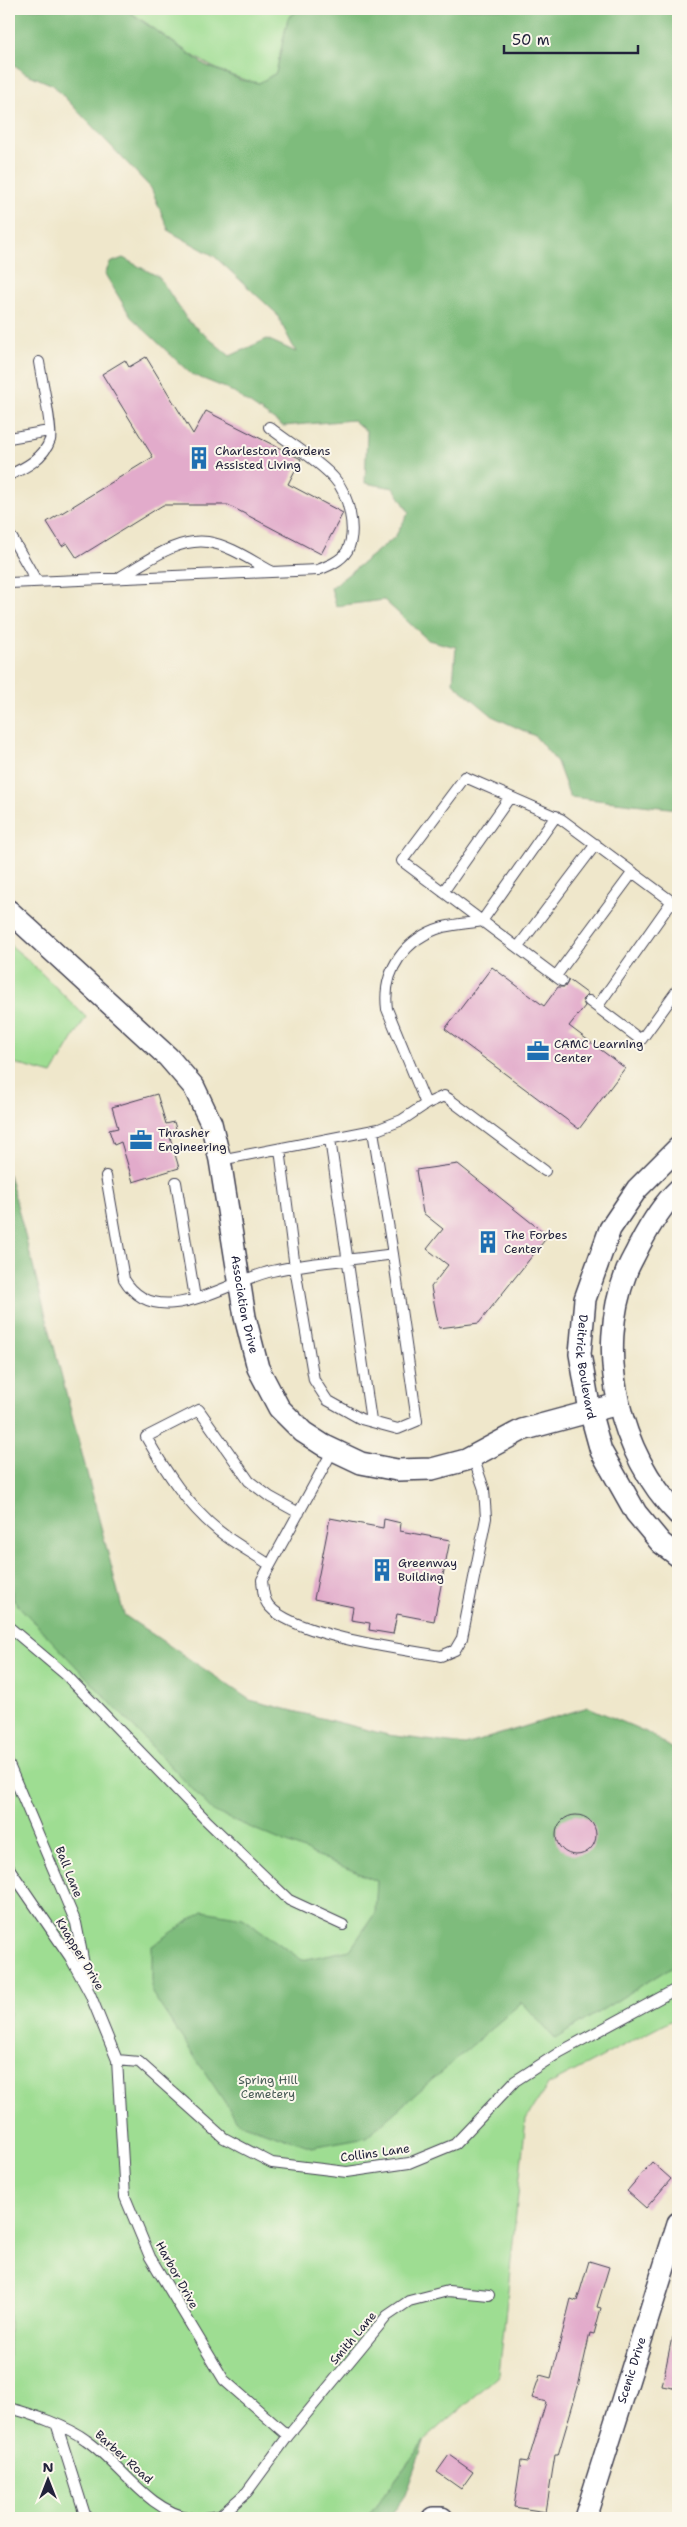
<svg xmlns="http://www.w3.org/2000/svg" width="687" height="2527" viewBox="0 0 687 2527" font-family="'Shantell Sans',sans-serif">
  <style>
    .green { fill: #9edd92; stroke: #608066 }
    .forest { fill: #7ebc7c; stroke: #506f5c }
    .building { fill: #e2abcb }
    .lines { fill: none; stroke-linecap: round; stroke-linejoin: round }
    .lane-casing { stroke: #414051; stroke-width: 12 }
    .street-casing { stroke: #414051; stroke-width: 24 }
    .lane { stroke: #fff; stroke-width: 10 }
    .street { stroke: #fff; stroke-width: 21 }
    .labels { text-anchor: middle; stroke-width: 4; stroke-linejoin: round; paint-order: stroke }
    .poi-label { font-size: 12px; fill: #22223b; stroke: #fbf7ec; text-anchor: start }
    .street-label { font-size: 12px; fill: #22223b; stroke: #fbf7ec }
    .park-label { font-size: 12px; fill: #475a55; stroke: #fbf7ec }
  </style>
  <rect width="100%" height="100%" fill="#fbf7ec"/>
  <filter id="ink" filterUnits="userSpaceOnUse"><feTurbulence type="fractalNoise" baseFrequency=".02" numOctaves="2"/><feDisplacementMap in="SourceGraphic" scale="10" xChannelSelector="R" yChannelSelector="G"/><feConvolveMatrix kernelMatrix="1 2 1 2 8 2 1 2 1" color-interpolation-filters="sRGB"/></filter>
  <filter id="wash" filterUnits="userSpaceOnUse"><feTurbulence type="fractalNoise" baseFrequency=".0096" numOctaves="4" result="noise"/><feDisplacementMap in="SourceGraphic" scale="20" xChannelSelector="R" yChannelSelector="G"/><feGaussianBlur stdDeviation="1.12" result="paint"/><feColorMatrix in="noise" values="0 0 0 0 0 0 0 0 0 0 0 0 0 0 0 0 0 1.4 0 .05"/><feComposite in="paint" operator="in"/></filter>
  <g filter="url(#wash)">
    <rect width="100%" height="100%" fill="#efe7cb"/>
    <path class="green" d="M125,9H300L288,18L276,73L259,83C206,74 169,36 125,9Z
      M9,944L28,960L86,1017L52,1074L9,1062Z
      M9,1580L14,1601L678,1939V2017L548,2085L526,2119L499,2375L425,2440L367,2518H9Z"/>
    <path class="forest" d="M9,9H125L205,65L241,80L259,83L276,73L288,18L300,9H678V809L570,797L557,762L535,736L494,717L453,683L456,647L428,640L384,600L336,606L331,588L395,537L409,512L394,488L365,483L367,432L353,420L283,426L228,389L191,374L131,317L105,274L110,263L123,258L159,277L188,321L230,356L267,339L296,352L276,313L214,256L169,231L151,188L53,85L25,73L9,61Z
      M9,1174L124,1615L250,1700L388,1735L465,1745L588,1707L646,1732L678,1752V1963L555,2039L522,2002L366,2137L312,2147L238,2122L152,1993V1946L203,1911L243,1918L302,1960L350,1950L375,1913L377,1881L214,1812L14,1601L9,1580Z
      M425,2440L405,2495L389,2518H367Z"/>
    <g id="blocks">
      <path class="building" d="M146,357L193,434L206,411L301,459L288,484L343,513L321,554L228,505H163L77,558L67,543L62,546L47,522L153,457L102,374L125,360L129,367Z
        M492,967L544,1006L558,987H565L569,980L588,994L582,1000L585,1006L569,1026L625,1068L579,1129L445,1029Z
        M157,1094L166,1124L174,1122L178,1135L170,1137L179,1168L133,1182L121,1142L114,1145L109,1130L118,1128L112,1107Z
        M458,1164L548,1236L479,1323L439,1328L431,1287L448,1265L427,1249L443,1229L423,1213L416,1170Z
        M330,1518L383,1528L384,1519L401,1523L400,1531L450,1540L434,1621L397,1614L393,1634L369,1630L370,1623L351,1620L353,1607L314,1599Z
        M556 1835a20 20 0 1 1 40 0a20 20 0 1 1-40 0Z
        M652,2162L671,2179L646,2208L627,2191Z
        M589,2261L609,2267L597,2307L601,2308L594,2334L590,2333L578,2387L558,2455H555L546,2512L514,2507L521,2461L528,2462L546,2402L532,2398L540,2375L551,2378L571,2299L577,2301Z
        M672,2337L678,2338V2389L662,2386Z
        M449,2455L473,2472L461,2489L437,2472Z"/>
    </g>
  </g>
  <g filter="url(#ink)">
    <use href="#blocks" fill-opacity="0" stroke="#414051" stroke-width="1"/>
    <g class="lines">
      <defs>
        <path id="lane" d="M9,438L49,431
          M9,475C25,468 44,458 50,440C53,430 41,376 39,362
          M12,538L37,582
          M120,577C147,562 175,538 208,542C229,545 252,561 271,571
          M9,583L318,570C328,566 341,561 347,551C358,531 348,493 334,478C317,459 289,443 269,427
          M443,892L510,797
          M518,947L596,844
          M556,976L633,872
          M562,981L402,861L465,777L561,819L678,906
          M589,1001L641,1040L678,989
          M597,1007L672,901
          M373,1131L393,1254
          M330,1139L371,1421
          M220,1160L379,1129L402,1120L426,1104
          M545,1171L449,1099L444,1096L426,1104L387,1009C382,970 406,938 443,927C456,924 470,923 482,921L556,816
          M106,1176L124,1279C157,1334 227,1281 272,1271C311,1262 353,1260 393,1254L417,1421L398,1429L361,1419L327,1400L314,1380L295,1268L280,1149
          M176,1182L195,1298
          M333,1450L262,1580C263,1589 263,1599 269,1606C295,1636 401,1649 441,1656L455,1650L462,1638L486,1518L484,1489L473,1457
          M270,1565C254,1554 235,1544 219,1531C188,1506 166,1472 146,1437L199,1410L249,1481L270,1497L299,1513
          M9,1627L66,1675L206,1820L289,1900L343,1925
          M9,1765L76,1923L88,1985
          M9,1868L70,1957L90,1994L117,2060L125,2197L150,2257L224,2380L288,2436
          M117,2060L139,2062L224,2138L272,2163L347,2172L409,2163L455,2144L515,2081L560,2052L678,1988
          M9,2408C30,2413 69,2427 86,2440C121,2464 148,2512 192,2518
          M57,2426L86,2518
          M205,2518L220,2516L247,2492L288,2436L387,2316L409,2301L448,2291L489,2295"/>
        <g id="street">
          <path id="s1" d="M9,911L168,1057L194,1087L211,1123L220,1160L245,1317L258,1368L279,1408L303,1432L323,1445L361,1463L397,1470L432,1469L466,1460L522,1430L618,1404"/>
          <path id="s2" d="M678,1148L637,1189L610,1229L585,1299L580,1354L590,1411L601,1451L636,1513L661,1543L678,1556"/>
          <path d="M678,1190C662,1205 650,1225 639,1246C635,1255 629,1264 626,1273C595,1353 619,1454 678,1514"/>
          <path d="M433,2518H442"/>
          <path id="s3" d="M585,2518L678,2223"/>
        </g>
      </defs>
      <use href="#lane" class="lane-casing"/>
      <use href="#street" class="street-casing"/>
      <use href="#lane" class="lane"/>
      <use href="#street" class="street"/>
    </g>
  </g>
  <defs>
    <symbol id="building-bare" viewBox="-9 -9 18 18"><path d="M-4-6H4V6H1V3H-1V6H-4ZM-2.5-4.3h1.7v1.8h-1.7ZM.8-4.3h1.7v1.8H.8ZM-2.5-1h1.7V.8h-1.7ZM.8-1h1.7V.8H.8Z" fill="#1f6fb2" stroke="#fbf7ec" stroke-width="2.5" paint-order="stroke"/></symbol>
    <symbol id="office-bare" viewBox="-9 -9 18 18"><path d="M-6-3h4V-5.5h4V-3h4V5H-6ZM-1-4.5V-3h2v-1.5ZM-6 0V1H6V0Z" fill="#1f6fb2" stroke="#fbf7ec" stroke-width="2.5" paint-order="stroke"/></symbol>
  </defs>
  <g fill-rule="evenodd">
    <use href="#building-bare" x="183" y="442" width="32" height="32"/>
    <use href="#office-bare" x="522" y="1035" width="32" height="32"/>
    <use href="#office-bare" x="125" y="1124" width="32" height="32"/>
    <use href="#building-bare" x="472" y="1226" width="32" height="32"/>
    <use href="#building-bare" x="366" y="1554" width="32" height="32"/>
  </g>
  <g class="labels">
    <g class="poi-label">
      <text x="215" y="455">Charleston Gardens<tspan x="215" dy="14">Assisted Living</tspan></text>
      <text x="554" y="1048">CAMC Learning<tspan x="554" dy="14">Center</tspan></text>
      <text x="158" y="1137">Thrasher<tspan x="158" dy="14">Engineering</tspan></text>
      <text x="504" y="1239">The Forbes<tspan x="504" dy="14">Center</tspan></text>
      <text x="398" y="1567">Greenway<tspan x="398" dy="14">Building</tspan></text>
    </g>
    <g class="street-label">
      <text dy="4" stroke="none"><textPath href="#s1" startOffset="480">Association Drive</textPath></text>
      <text dy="4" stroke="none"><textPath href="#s2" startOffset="249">Deitrick Boulevard</textPath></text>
      <text transform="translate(69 1872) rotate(68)" y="4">Ball Lane</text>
      <text transform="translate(80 1954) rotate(59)" y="4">Knapper Drive</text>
      <text transform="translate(375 2153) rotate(-8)" y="4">Collins Lane</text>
      <text transform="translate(177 2275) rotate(61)" y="4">Harbor Drive</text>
      <text transform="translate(353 2338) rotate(-50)" y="4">Smith Lane</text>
      <text dy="4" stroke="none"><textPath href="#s3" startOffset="155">Scenic Drive</textPath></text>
      <text transform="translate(124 2457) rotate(42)" y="4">Barber Road</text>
    </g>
    <g class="park-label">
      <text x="268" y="2084">Spring Hill<tspan x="268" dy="14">Cemetery</tspan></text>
    </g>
  </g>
  <rect width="687" height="2527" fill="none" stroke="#fbf7ec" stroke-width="30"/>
  <g transform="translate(48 2480)" stroke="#fbf7ec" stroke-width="4" paint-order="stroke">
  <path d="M0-4L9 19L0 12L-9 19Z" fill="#22223b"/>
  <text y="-8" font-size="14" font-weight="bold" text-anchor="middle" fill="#22223b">N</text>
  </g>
  <path d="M504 45v8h134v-8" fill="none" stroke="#22223b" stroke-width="2.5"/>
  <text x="512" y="45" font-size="15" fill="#22223b" stroke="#fbf7ec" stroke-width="4" paint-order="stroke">50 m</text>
</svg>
